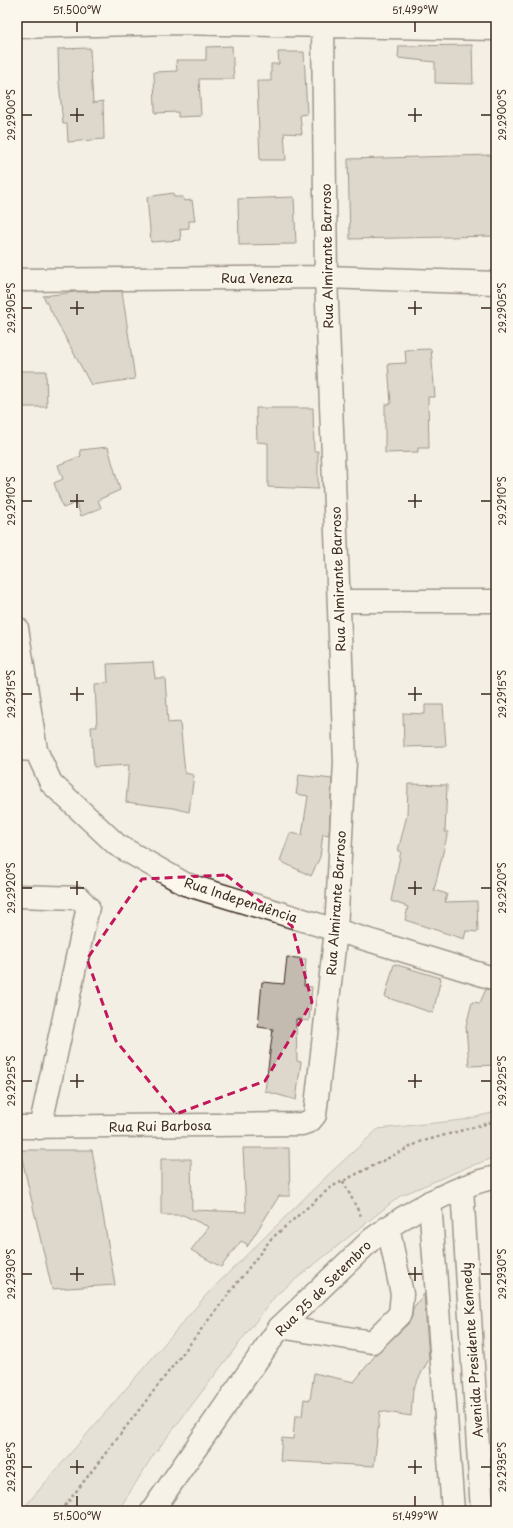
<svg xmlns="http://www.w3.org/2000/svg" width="513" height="1528" viewBox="0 0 513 1528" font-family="'Playpen Sans',sans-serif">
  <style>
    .green { fill: #d8d1c6; stroke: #8a7e72 }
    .building { fill: #c3bbb0; stroke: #3b2a1e }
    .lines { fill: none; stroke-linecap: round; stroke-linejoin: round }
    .minor-casing { stroke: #3b2a1e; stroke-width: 25 }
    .major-casing { stroke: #3b2a1e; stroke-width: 25 }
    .path { stroke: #3b2a1e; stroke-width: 2.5; stroke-dasharray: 3 3; stroke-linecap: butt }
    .minor { stroke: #fbf7ec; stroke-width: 22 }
    .major { stroke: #fbf7ec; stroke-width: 22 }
    .marked { fill: none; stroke: #c2185b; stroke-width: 3; stroke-dasharray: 8 5; stroke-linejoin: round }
    .ticks { fill: none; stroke: #3b2a1e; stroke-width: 1.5 }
    .labels { text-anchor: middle; stroke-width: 4; stroke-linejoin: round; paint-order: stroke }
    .street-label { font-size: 13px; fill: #3b2a1e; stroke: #fbf7ec }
    .neatline { fill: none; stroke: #3b2a1e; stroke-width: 1.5 }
    .ticks-label { font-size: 10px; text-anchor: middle; fill: #3b2a1e }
  </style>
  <rect width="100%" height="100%" fill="#f3efe4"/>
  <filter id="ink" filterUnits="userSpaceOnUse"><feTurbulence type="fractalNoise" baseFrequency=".025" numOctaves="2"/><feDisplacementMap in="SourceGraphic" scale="8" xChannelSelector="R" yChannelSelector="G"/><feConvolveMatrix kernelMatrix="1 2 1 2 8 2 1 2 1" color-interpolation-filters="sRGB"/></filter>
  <g filter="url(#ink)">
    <path class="green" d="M496,1112V1157L468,1167L400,1196L276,1295L152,1457L118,1511H21L209,1292L327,1176L378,1129L463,1120Z"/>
    <path class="building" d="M472,45L473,84L435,83V62L398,58L399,46Z
      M232,46L234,79H199L201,116L178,117V112L155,113L154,72L177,71L176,60H206V47Z
      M90,48L93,103L103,101L104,139L68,142L67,124H63L59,82L58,49Z
      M278,52H304L307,114L300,115L302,134L284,133L286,160H260L257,81H271V64H279Z
      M491,155L495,236L350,239L348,159Z
      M173,193L174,197H183L184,201L192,200L195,221H189V228L180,229L181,240L151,242L147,197Z
      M294,197L296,244L239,245L238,199Z
      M122,291L135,379L91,385L43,296L75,292Z
      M431,349L435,397H428L429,448H418V452L385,453V404H391L388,364L406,363L405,350Z
      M17,371H46L47,407H17Z
      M256,408H313L314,451H318V489L268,487V443L257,442Z
      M108,447L120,490L98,500L101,508L81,516L76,503L63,508L54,483L63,479L58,465L81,456L80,450Z
      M153,662L155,678H165L168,723L180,722L185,773L194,775L189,812L173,808L126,802L129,765L94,767L91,727H97L95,684L108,683L107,664Z
      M425,705H443L446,746L404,747L403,713L425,714Z
      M299,775L332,779L329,835L323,834L320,857L311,876L280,861L290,833L302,835L308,796L296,794Z
      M408,784L447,785L445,832H448L434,890L447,894L445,902L477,901L478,932L466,931L464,939L405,920L408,907L391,901L401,851H398L407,815Z
      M287,957L306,959L304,986L312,987L309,1021L296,1019L297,1061L301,1062L296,1100L265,1091L273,1029L258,1027L262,982L284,984Z
      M394,964L441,978L433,1013L385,997Z
      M486,989L496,991V1065L469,1066L466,1026L472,1002L480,1003Z
      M243,1148H289L290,1196H279L247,1247V1244L241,1241L221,1267L191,1250L209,1227L183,1215H161V1159H191L192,1210L246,1212Z
      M20,1150H92L115,1285L52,1289Z
      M424,1294L429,1359L413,1389L411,1416L380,1411L374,1466L280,1461L282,1438L293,1439L295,1416H302L304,1399L310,1400L314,1373L354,1382L377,1353L409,1323L412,1316L413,1308Z"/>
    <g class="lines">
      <defs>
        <path id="minor" d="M17,27L173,23L496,29
          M17,280L326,277L496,283
          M339,601H496
          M17,628L36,750L51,783L117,845L185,884L496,979
          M17,749L36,750
          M17,896L79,898L88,907L40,1128
          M17,1127L302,1124L310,1121L315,1115L336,930L345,762L326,277L323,26
          M462,1188L482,1511
          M430,1202L453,1511
          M280,1327L372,1342L400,1314L402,1294L388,1227"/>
        <path id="major" d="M152,1511L280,1327L372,1239C407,1213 454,1186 496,1177"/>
      </defs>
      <use href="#minor" class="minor-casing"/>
      <use href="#major" class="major-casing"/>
      <path class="path" d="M343,1181L362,1218
        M61,1511L271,1239L331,1187L420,1142L496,1121"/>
      <use href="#minor" class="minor"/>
      <use href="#major" class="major"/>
    </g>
  </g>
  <path d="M0 0H513V1528H0ZM226,875L292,926L312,1002L265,1081L176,1114L116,1041L87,959L142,879Z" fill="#f3efe4" fill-opacity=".55" fill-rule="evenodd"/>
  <path class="marked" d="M226,875L292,926L312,1002L265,1081L176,1114L116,1041L87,959L142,879Z"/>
  <path class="ticks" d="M77,22V32M415,22V32M77,108V122M415,108V122M22,115H32M70,115H84M408,115H422M481,115H491M77,301V315M415,301V315M22,308H32M70,308H84M408,308H422M481,308H491M77,494V508M415,494V508M22,501H32M70,501H84M408,501H422M481,501H491M77,687V701M415,687V701M22,694H32M70,694H84M408,694H422M481,694H491M77,881V895M415,881V895M22,888H32M70,888H84M408,888H422M481,888H491M77,1074V1088M415,1074V1088M22,1081H32M70,1081H84M408,1081H422M481,1081H491M77,1267V1281M415,1267V1281M22,1274H32M70,1274H84M408,1274H422M481,1274H491M77,1460V1474M415,1460V1474M22,1467H32M70,1467H84M408,1467H422M481,1467H491M77,1496V1506M415,1496V1506"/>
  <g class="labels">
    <g class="street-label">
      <text transform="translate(327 256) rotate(-91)" y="5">Rua Almirante Barroso</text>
      <text x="257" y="283">Rua Veneza</text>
      <text transform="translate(338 579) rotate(-92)" y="5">Rua Almirante Barroso</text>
      <text transform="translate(241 900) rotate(18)" y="5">Rua Independência</text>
      <text transform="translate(336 903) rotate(-86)" y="5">Rua Almirante Barroso</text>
      <text transform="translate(160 1126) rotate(-1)" y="5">Rua Rui Barbosa</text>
      <text transform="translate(323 1288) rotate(-45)" y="5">Rua 25 de Setembro</text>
      <text transform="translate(472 1350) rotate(-94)" y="5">Avenida Presidente Kennedy</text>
    </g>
  </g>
  <rect width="513" height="1528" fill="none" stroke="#fbf7ec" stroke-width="44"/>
  <rect x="22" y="22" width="469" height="1484" class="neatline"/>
  <g class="ticks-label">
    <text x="77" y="14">51.500°W</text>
    <text x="415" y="14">51.499°W</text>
    <text transform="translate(11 115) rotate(-90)" y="4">29.2900°S</text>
    <text transform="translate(502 115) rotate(-90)" y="4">29.2900°S</text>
    <text transform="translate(11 308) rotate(-90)" y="4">29.2905°S</text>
    <text transform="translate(502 308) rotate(-90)" y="4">29.2905°S</text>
    <text transform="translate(11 501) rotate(-90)" y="4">29.2910°S</text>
    <text transform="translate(502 501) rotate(-90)" y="4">29.2910°S</text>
    <text transform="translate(11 694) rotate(-90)" y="4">29.2915°S</text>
    <text transform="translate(502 694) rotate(-90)" y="4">29.2915°S</text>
    <text transform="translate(11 888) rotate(-90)" y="4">29.2920°S</text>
    <text transform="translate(502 888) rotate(-90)" y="4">29.2920°S</text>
    <text transform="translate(11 1081) rotate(-90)" y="4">29.2925°S</text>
    <text transform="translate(502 1081) rotate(-90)" y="4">29.2925°S</text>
    <text transform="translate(11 1274) rotate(-90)" y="4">29.2930°S</text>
    <text transform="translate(502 1274) rotate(-90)" y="4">29.2930°S</text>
    <text transform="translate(11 1467) rotate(-90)" y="4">29.2935°S</text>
    <text transform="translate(502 1467) rotate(-90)" y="4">29.2935°S</text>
    <text x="77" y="1520">51.500°W</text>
    <text x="415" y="1520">51.499°W</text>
  </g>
</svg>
